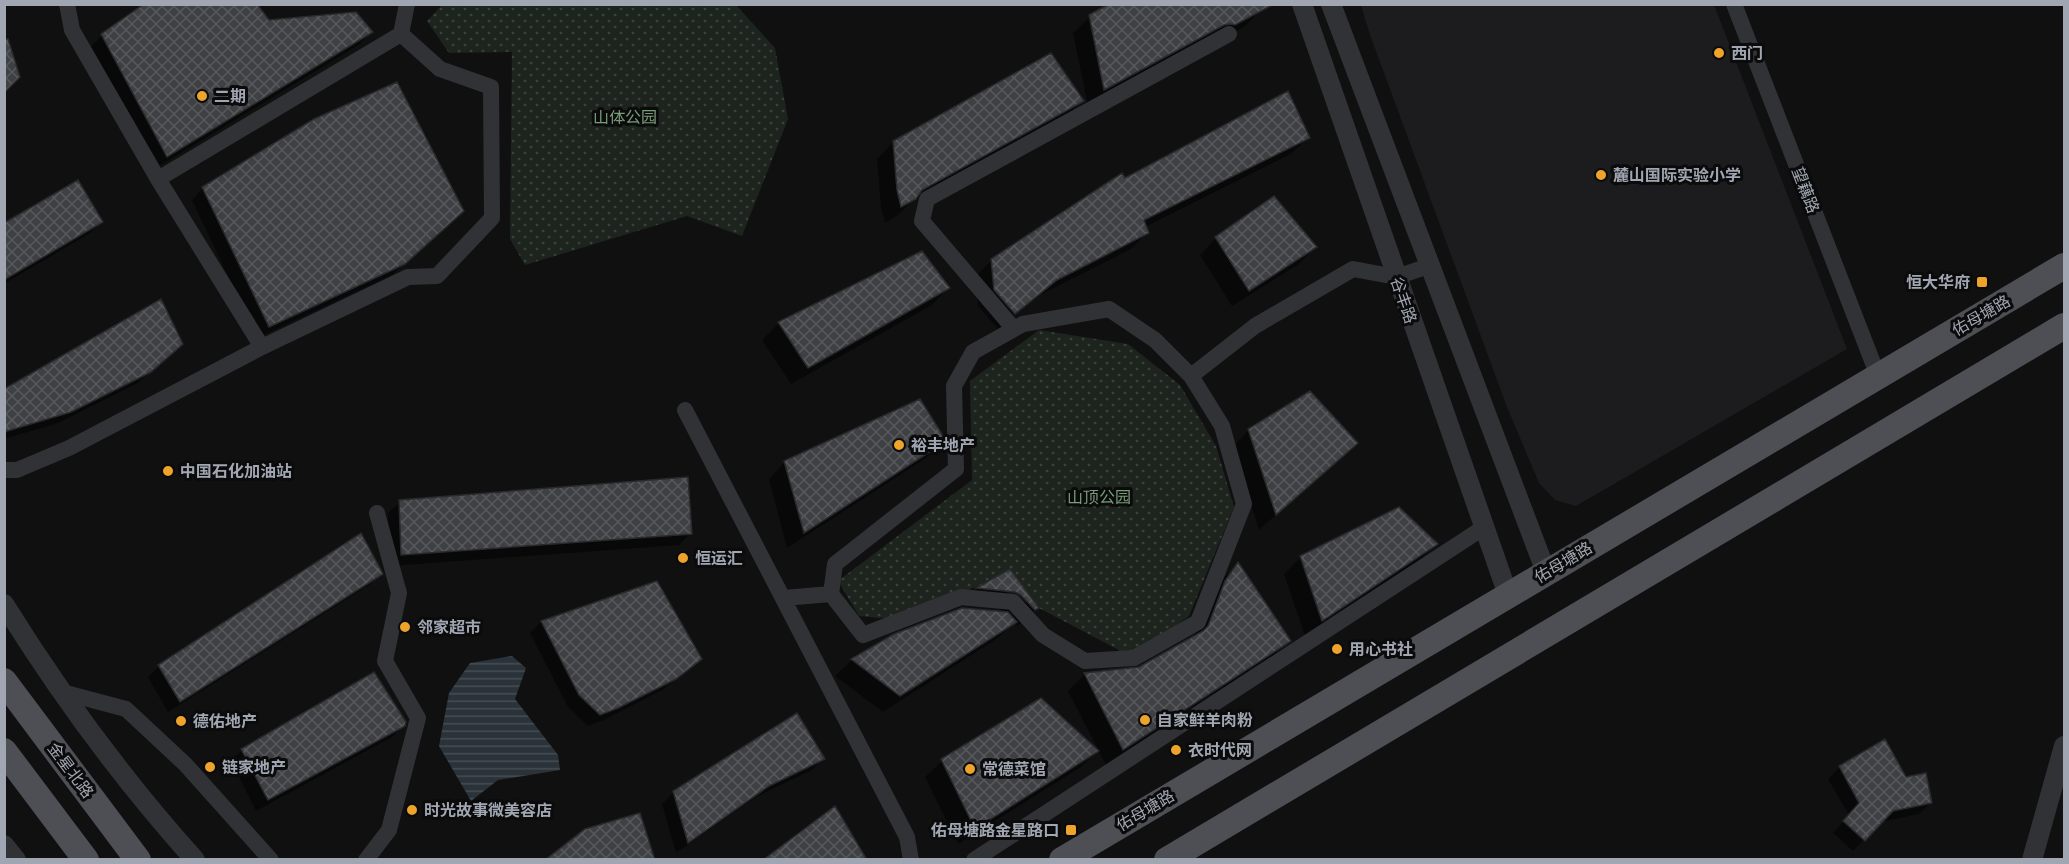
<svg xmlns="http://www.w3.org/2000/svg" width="2069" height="864" viewBox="0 0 2069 864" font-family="Lato,'Noto Sans SC',sans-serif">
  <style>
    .built { fill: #1c1c1e }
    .park { fill: url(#park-dots) }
    .water { fill: url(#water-rules) }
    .shadow { fill: #0007 }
    .building { fill: url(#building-cross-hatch); stroke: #2a2a2d; stroke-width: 1.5 }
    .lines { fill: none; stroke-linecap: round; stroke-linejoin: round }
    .minor { stroke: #313236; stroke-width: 16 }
    .tertiary { stroke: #313236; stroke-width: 20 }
    .primary { stroke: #4d4f55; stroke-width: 26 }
    .poi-dot { fill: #eea42b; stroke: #0b0b0c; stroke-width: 2 }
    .labels { text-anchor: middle; stroke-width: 6; stroke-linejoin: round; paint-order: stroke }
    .poi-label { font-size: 16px; font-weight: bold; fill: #a1a7b2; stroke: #0b0b0c; text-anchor: start }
    .park-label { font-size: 16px; fill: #789d79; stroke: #0b0b0c }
    .street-label { font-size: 16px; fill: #a1a7b2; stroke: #0b0b0c }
  </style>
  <defs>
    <pattern id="park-dots" width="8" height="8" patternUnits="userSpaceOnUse" patternTransform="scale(1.5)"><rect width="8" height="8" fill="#1c241d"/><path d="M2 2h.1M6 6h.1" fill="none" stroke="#3a413b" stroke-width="1.8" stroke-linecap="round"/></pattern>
    <pattern id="water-rules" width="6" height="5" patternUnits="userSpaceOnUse" patternTransform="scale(1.5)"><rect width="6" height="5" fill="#2a3339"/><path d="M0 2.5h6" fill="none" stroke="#464e53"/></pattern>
    <pattern id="building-cross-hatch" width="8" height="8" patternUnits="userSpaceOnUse" patternTransform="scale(1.5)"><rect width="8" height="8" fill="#3f4044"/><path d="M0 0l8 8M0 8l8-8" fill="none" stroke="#58595d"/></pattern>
  </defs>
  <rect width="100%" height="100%" fill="#101011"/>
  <path class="built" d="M1361,5H1714L1847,349L1576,506L1555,500L1539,483L1507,407L1369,32Z"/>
  <path class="park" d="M443,4L736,5L775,48L788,119L742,236L687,216L525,265L510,239L512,52L449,53L427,21Z
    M1039,330L1128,344L1180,385L1216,446L1234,507L1189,616L1134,658L1039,608L986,583L892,619L859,616L838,581L972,480L970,381Z"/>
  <path class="water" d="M512,656L526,668L515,699L558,755L560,770L498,780L471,801L439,746L449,693L470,663Z"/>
  <path class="shadow" d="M1260,11L1244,27L1088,106L1073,33L1090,17Z
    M268,22L371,32L360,44L156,168L91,46L102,35Z
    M1082,101L1066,117L911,202L898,215L885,223L881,207L877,159L893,142Z
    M1308,138L1291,154L1145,227L1147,233L1131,249L1038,296L998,329L978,306L975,277L992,260Z
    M203,188L451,222L392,275L257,338L192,200Z
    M101,222L90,233L4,284V225Z
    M1216,238L1315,247L1299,264L1232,306L1200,255Z
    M922,253L948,288L932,305L791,384L762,340L779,323Z
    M170,355L138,383L58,423L4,439V391Z
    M1249,430L1356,443L1259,530L1233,447Z
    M943,441L926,458L787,548L769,479L785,462Z
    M400,502L691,533L679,545L390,566L388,513Z
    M1436,544L1420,560L1305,636L1284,574L1301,557Z
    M1237,565L1289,641L1272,657L1106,765L1068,691L1085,674L1139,669L1194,638L1209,599L1221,581Z
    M1010,571L1037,608L1020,624L1017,626L1014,622L998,638L883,712L835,676L852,660L895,635L1008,614L998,608L962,604L977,589Z
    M381,573L369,585L168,712L148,677L159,666Z
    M656,582L700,659L688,670L662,690L606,719L588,726L568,707L530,633L541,622Z
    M1041,700L1097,751L1081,767L958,844L925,777L942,761Z
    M404,725L392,737L256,811L231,761L242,750Z
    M1884,741L1906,778L1931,803L1919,814L1881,822L1853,851L1833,833L1849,815L1828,779L1840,767Z
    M823,759L812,770L756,797L676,853L662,804L674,792Z"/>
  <path class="building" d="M144,4H257L269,20L356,12L373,32L167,157L101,34Z
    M1109,4H1274L1235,25L1230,24L1224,25L1104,90L1089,15Z
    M4,39H8L20,77L4,93Z
    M1051,53L1084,101L922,190L916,199L901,207L897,190L893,141Z
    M397,82L464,211L405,264L269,327L202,187L314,119Z
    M1288,91L1310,138L1144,220L1149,233L1057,280L1015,314L994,290L991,259L1122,173L1125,178Z
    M78,180L103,222L4,280V223Z
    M1274,196L1317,247L1249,291L1215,237Z
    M922,251L950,288L808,368L778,322Z
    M161,299L183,344L151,372L71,412L4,432V389Z
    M1310,391L1358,443L1276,515L1248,429Z
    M920,399L945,439V442L804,533L784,461Z
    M688,477L692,534L401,555L399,500Z
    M1399,507L1438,544L1322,621L1300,556Z
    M361,533L383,574L180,702L158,665Z
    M1238,562L1291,641L1123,750L1084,673L1139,667L1203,631L1208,626L1225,581Z
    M1010,569L1039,608L1035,610L1021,595L1015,592L976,588Z
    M657,581L702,659L676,679L618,708L600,715L579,695L541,621Z
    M962,608L1008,612L1017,622L900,696L851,659L894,634Z
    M374,672L406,722L405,726L268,800L241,749Z
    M1041,698L1099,751L975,829L941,759Z
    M797,713L825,759L769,786L688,843L673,791Z
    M1885,739L1906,777L1926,773L1932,803L1893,811L1865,841L1843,821L1859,803L1839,766Z
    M835,806L867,860H763Z
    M640,813L655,860H545L585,829Z"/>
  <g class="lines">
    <path class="minor" d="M67,4L72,30L158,179L262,347L408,277L437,276L492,218L491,87L440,69L401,34L407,4
      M1734,4L1878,376
      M158,179L401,34
      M1014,329L922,221L927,199L1229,34
      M1191,376L1155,340L1109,309L1023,324L973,352L954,386L956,469L835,564L831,594L863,635L961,597L1013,602L1043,635L1085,661L1134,658L1198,622L1244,504L1222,426L1191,376L1255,326L1353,269L1396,277L1429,266
      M685,410L907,837L911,860
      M4,470H17L69,448L262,347
      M783,598L831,594
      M62,692L126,709L185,764L271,860
      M366,860L389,830L418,718L385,661L399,593L377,513
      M974,860L1483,528"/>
    <path class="tertiary" d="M1302,4L1508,595
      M1331,4L1546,572
      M4,604C60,694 124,781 195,860
      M4,845L16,860
      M2032,860L2064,746"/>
    <path class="primary" d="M4,681L138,860
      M4,751L86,860
      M1062,860L2064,266
      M1167,860L2064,326"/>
  </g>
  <g class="poi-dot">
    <circle cx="1719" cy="53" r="6"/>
    <circle cx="202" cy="96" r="6"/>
    <circle cx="1601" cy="175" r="6"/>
    <rect x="1976" y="276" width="12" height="12" rx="3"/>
    <circle cx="899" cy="445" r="6"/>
    <circle cx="168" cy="471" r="6"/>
    <circle cx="683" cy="558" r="6"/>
    <circle cx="405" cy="627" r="6"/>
    <circle cx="1337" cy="649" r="6"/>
    <circle cx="1145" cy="720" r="6"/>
    <circle cx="181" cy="721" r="6"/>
    <circle cx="1176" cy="750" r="6"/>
    <circle cx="210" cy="767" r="6"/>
    <circle cx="970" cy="769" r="6"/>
    <circle cx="412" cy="810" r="6"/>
    <rect x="1065" y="824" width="12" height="12" rx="3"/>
  </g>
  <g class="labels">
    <g class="poi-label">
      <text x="1731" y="59">西门</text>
      <text x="214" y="102">二期</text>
      <text x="1613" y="181">麓山国际实验小学</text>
      <text x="1970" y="288" text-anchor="end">恒大华府</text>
      <text x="911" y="451">裕丰地产</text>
      <text x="180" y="477">中国石化加油站</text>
      <text x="695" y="564">恒运汇</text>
      <text x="417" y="633">邻家超市</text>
      <text x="1349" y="655">用心书社</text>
      <text x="1157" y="726">自家鲜羊肉粉</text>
      <text x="193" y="727">德佑地产</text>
      <text x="1188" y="756">衣时代网</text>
      <text x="222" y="773">链家地产</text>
      <text x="982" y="775">常德菜馆</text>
      <text x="424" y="816">时光故事微美容店</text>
      <text x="1059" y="836" text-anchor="end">佑母塘路金星路口</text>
    </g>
    <g class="park-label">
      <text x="625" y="123">山体公园</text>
      <text x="1099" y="503">山顶公园</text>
    </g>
    <g class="street-label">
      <text transform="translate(1806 190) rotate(69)" y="6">望藕路</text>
      <text transform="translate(1404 300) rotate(71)" y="6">谷丰路</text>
      <text transform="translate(1981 315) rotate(-30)" y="6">佑母塘路</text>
      <text transform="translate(1563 562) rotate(-31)" y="6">佑母塘路</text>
      <text transform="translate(71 770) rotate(53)" y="6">金星北路</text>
      <text transform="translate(1145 810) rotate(-31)" y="6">佑母塘路</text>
    </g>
  </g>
  <rect width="2069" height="864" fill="none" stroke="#a1a7b2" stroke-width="12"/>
</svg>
